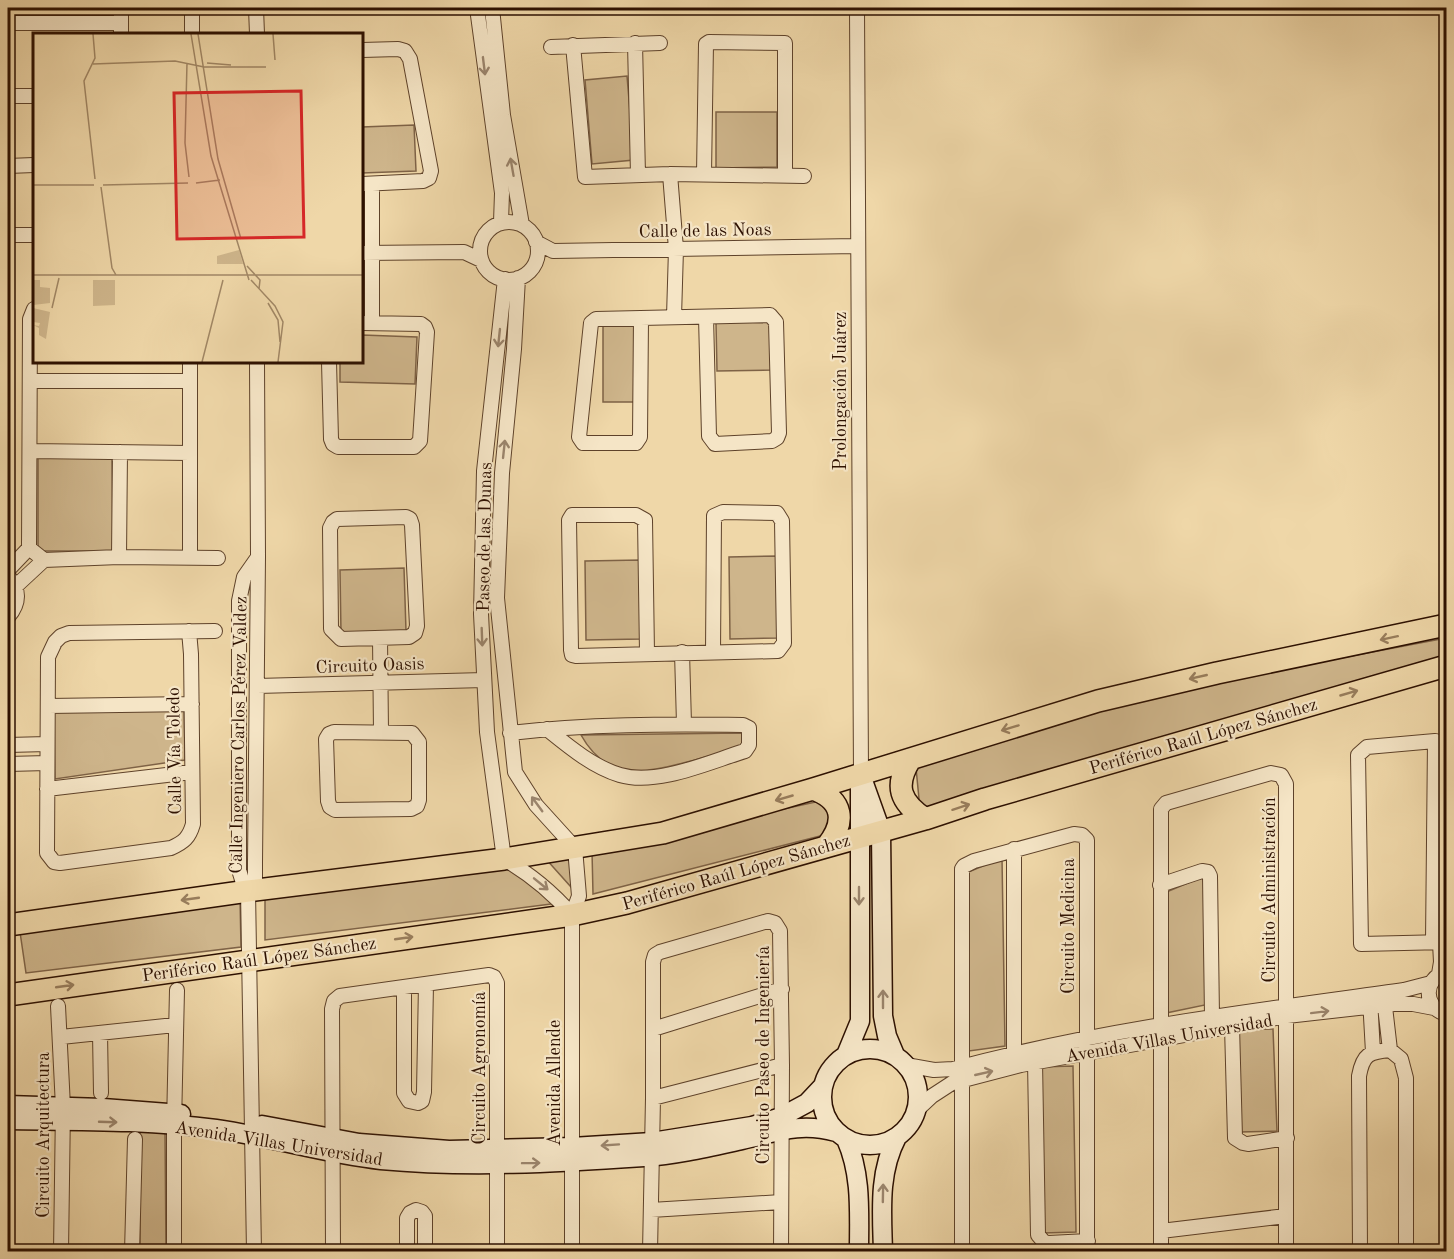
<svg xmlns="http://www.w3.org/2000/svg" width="1454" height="1259" viewBox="0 0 1454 1259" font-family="'Old Standard TT',serif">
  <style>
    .green { fill: #ceb58b; stroke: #7e6246; stroke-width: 1.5 }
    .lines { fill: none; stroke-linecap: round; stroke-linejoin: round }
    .street-casing { stroke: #5e422a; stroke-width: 16 }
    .secondary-casing { stroke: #2d1000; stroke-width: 21 }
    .primary-casing { stroke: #2d1000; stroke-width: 24 }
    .street { stroke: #f5e5c6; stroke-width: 14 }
    .secondary { stroke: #f5e5c6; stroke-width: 18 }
    .primary { stroke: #efd7a8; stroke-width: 21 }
    .oneway { stroke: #9b856d }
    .oneway2 { stroke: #987d5c }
    .labels { text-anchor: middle; stroke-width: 4.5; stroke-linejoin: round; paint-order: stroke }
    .street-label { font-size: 18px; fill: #2d1000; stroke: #f5e5c6 }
    .inset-road { fill: none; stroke: #a18765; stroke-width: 1.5 }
    .view { fill: #d62828; fill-opacity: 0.15; stroke: #d62828; stroke-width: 3 }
    .inset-edge { fill: none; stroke: #2d1000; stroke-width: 3 }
  </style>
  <rect width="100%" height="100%" fill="#efd7a8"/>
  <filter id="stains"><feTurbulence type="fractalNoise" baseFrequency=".00333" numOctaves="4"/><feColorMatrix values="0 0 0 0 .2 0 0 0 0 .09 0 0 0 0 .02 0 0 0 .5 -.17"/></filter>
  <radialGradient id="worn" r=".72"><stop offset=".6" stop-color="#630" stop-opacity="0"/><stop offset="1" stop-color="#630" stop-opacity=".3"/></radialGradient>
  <path class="green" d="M627,76L634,160L592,164L585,80Z
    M716,112H777V167L716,168Z
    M414,125L416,171L362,173V127Z
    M636,321V402H603V323Z
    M771,321L772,370L717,371L716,323Z
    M362,335L417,337L415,384L340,382V362H362Z
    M38,458H112L113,551H38Z
    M778,556L779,638L730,639L729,557Z
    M641,560V639L586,640L585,561Z
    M404,568L406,631L341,633L340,570Z
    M1446,638V657L920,809L916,768L1036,726L1193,686Z
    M184,708L185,760L55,779L54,709Z
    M742,733V747C724,752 706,757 687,762C644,773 607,782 581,735Z
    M820,801L831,807L828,834L593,894L592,851Z
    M1438,821L1446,823V938L1438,939Z
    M577,857L580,897L545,858Z
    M1002,858L1005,1046L969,1051L966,873Z
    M501,863L559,903L265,940V895Z
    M1202,877L1204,881L1205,1005L1166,1013L1164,893Z
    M240,898L241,947L26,973L20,932Z
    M1273,1029L1277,1131L1240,1132L1235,1030Z
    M1073,1066L1076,1232L1043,1233L1039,1067Z
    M140,1129H165L166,1251L140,1252Z"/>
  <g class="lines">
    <defs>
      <path id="street" d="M121,8V34
        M192,8V34
        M256,8L257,34
        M477,8L502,193L501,222
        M492,8L503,115L522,225
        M857,8L861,775
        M8,23H121
        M635,43L638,175
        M573,45L585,177L670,174L804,176
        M551,47L660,43
        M362,50L398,49L405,51L410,59L431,171L429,178L423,181L362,184
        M8,96H34
        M8,166L34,165
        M670,174L676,249L674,317
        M704,174L706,44L709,42L785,43V176
        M372,184V323
        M480 251a29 29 0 1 1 58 0a29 29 0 1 1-58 0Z
        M8,235H34
        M536,242L553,251L857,246
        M362,253L464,252L481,260
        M518,278L514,349L502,473L497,598L515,772L536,805L575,848L579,896L572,915V1252
        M505,279L484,471L481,614L487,732L504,859C530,874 552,892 572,915
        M34,309L30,319L29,548L44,560L119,557L218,558
        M641,318L640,437L636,443H583L579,437L591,323L596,319L770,315L776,322L779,433L777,438L772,441L715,444L709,436L706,317
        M329,362L331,439L333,444L338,447H414L420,441L427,332L425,327L421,324L362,323
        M30,381H190
        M30,451L190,453
        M406,517L410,519L412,525L417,626L415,633L409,637L341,639L331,629L330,528L333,522L337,519Z
        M119,557L120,452
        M190,557V362
        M8,570L29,548
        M8,576C20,589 20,603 8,617
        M16,586L44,560
        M189,631L191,654L193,824C189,838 184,842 171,848L60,863L54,862L47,853L48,657L55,642L61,636L69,633L215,631
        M380,638L381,732
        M682,652L684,724
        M647,653L645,520L636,515H572L569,520L571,650L572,655L576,656L778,651L784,643L782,521L777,513L723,512L714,516L713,652
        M257,686L484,680
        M48,706L192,704
        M334,732L412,733L419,742V800L417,806L411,809L335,810L330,807L328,801L326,739L329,734Z
        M510,733C587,724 666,724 743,725L749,728V745L745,751C709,762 657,786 620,775C593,767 568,746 547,729
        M1446,743L1435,741L1367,747L1358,755L1361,944L1446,942
        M8,745L47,744
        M8,764L47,763
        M47,789L192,772
        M1160,885L1202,871L1208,872L1210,876L1212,1016
        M248,891L243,883L239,870V601L244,577L258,557
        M1433,942L1435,741
        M1446,972C1423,978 1423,1008 1446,1014
        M1439,974L1441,962L1440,943
        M404,988V1093L409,1101L418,1103L422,1101L424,1092L426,984
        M1384,998L1390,1050
        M1370,999L1373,1052
        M58,1006L63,1107L61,1252
        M1232,1026L1235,1138L1243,1143L1248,1144L1287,1138
        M653,1029L782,989
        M100,1033L101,1093
        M61,1037L175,1025
        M1014,1054V849
        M1035,1062L1038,1235L1044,1242L1049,1243L1088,1241
        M906,1065L934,1070L953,1069C1101,1029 1253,1011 1404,990L1431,983
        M653,1098L782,1065
        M916,1111L932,1096L952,1083L1021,1065L1287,1016L1394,1004H1413L1434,1008
        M651,1210L781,1202
        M1161,1231L1286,1216
        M132,1252L135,1139
        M174,1252V1125L177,990
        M254,1252L248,891L255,881V863L258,557L257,362
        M333,1252L332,1009L334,1001L340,996L489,975L494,977L497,983V1252
        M407,1252V1218L410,1213L416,1210L422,1212L425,1216V1252
        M650,1252L653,1098V962L655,955L660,952L768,921L775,923L780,931L782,1065L781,1252
        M962,1252V869L964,866L974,861L1074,834L1082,835L1087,840V1252
        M1161,1252V809L1166,803L1271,773L1281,775L1286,784V1252
        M1360,1252L1359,1076C1363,1054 1369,1052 1390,1050L1401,1059L1406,1078V1252"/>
      <path id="secondary" d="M861,775L881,831L883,1016L887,1036L895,1055
        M822 1097a48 48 0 1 1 96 0a48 48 0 1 1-96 0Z
        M846,1055L860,1021V786
        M8,1105L103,1108L181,1114
        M8,1120C76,1121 148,1120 216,1129C272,1137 325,1154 381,1160C468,1168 557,1163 644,1157C677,1155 710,1147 742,1140C777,1132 800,1122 836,1132
        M262,1125L359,1143L449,1150L572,1147L652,1142L752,1126L781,1117L807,1103L823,1086
        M846,1139C862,1175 859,1213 859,1252
        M883,1252C882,1212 878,1173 897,1137"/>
      <path id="primary" d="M910,760C894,786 900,802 925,819
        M813,789C844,800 846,822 827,846
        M8,925L248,891L504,859L663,833L813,789L1098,701L1217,673L1446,625
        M8,995L572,915L627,903L925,819L985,799L1446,666"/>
    </defs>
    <use href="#street" class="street-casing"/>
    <use href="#secondary" class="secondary-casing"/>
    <use href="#primary" class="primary-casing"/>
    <use href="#street" class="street"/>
    <use href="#secondary" class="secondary"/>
    <use href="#primary" class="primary"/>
  </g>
  <defs><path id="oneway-shaft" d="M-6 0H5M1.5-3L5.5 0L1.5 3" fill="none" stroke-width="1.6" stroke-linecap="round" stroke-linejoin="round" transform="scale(1.5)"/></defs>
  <g class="oneway">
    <use href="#oneway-shaft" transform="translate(484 66) rotate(83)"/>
    <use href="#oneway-shaft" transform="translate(512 167) rotate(-100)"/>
    <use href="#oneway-shaft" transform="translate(499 338) rotate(96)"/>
    <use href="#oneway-shaft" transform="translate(504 449) rotate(-84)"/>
    <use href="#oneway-shaft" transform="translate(482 637) rotate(88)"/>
    <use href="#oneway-shaft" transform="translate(537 804) rotate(-126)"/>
    <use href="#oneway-shaft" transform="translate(541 884) rotate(39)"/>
    <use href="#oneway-shaft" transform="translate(859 896) rotate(90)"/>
    <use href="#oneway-shaft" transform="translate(883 999) rotate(-90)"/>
    <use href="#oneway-shaft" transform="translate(1320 1012) rotate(-7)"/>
    <use href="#oneway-shaft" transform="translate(984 1073) rotate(-13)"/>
    <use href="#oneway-shaft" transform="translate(108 1122) rotate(2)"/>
    <use href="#oneway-shaft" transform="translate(610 1145) rotate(176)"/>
    <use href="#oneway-shaft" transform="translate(531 1163) rotate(-1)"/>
    <use href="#oneway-shaft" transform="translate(883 1193) rotate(-89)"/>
  </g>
  <g class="oneway2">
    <use href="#oneway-shaft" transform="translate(1389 638) rotate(168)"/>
    <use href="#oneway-shaft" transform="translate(1198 677) rotate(167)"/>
    <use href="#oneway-shaft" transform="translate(1349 693) rotate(-16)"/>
    <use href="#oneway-shaft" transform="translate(1010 728) rotate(163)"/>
    <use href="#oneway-shaft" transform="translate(784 798) rotate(164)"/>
    <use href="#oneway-shaft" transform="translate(961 807) rotate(-18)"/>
    <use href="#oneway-shaft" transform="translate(190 899) rotate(172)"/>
    <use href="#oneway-shaft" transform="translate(404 938) rotate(-8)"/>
    <use href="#oneway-shaft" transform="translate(65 986) rotate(-8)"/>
  </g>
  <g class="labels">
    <g class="street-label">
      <text transform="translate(705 230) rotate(-1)" y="6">Calle de las Noas</text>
      <text transform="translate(840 391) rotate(-90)" y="6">Prolongación Juárez</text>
      <text transform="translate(484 537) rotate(-89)" y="6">Paseo de las Dunas</text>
      <text transform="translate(370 665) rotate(-2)" y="6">Circuito Oasis</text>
      <text transform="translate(238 735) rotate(-89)" y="6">Calle Ingeniero Carlos Pérez Valdez</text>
      <text transform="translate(1203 736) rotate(-16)" y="6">Periférico Raúl López Sánchez</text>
      <text transform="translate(174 751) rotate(-91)" y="6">Calle Vía Toledo</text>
      <text transform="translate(736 872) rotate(-16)" y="6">Periférico Raúl López Sánchez</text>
      <text transform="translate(1269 890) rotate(-90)" y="6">Circuito Administración</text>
      <text transform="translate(1068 926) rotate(-90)" y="6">Circuito Medicina</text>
      <text transform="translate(259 959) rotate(-8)" y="6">Periférico Raúl López Sánchez</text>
      <text transform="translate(1169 1038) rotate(-10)" y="6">Avenida Villas Universidad</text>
      <text transform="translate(763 1055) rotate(-90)" y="6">Circuito Paseo de Ingeniería</text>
      <text transform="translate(479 1068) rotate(-90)" y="6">Circuito Agronomía</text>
      <text transform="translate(554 1083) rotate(-90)" y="6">Avenida Allende</text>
      <text transform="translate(43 1135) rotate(-90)" y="6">Circuito Arquitectura</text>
      <text transform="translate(279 1143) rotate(9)" y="6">Avenida Villas Universidad</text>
    </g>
  </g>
  <g transform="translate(33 33)">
    <rect width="330" height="330" fill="#efd7a8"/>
    <path d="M206,217L210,231H184V223ZM0,247H7V254L17,255V270L0,272ZM60,247H82V272L60,273ZM0,275L17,279L13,306L6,302V295L0,292L6,293L7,290L0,289Z" fill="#ceb58b"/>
    <path class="inset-road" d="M60,1L62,25L51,48L62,146M158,1L178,123L216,247M165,1L185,126L208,206M240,1L242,27M154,30L152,110L156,144M174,30L198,32M60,31L142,28L171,34H233M163,150L187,147M0,152H61M70,152L155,150M68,154L79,235L83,242M214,233L227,247L226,256M0,242H330M218,247L242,273L250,289L245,329M235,270L245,287L247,309M19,275L26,245M169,329L190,247"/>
    <path class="view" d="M268,58L271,204L144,206L141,60Z"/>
    <rect width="330" height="330" class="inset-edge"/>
  </g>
  <rect width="1454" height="1259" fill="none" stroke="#efd7a8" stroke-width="30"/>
  <rect x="9" y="9" width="1436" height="1241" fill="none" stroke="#2d1000" stroke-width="3"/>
  <rect x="15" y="15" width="1424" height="1229" fill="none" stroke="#2d1000" stroke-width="1.5"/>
  <rect width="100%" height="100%" filter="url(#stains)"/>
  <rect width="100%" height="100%" fill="url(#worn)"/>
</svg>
